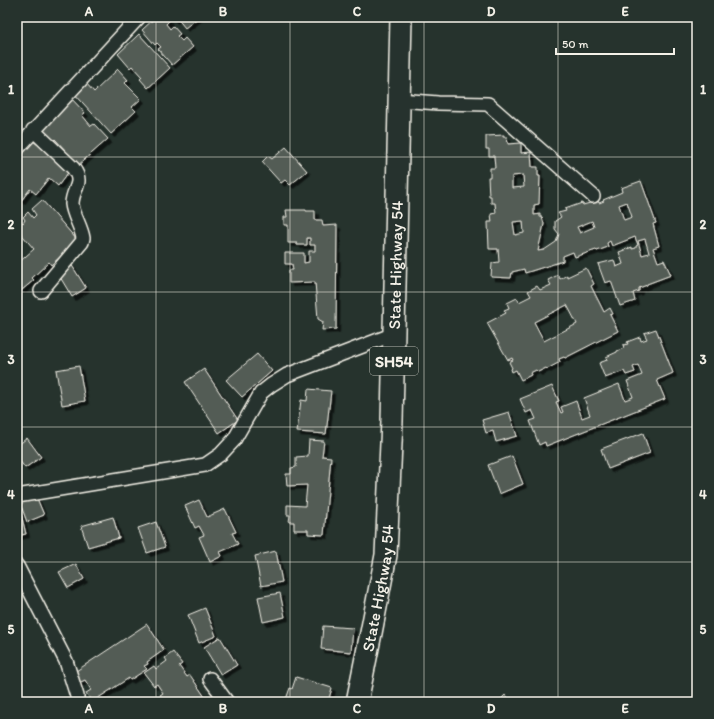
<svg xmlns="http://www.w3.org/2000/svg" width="714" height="719" viewBox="0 0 714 719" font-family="Itim,sans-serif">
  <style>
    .building { fill: #525c55; stroke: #f4f1e8; fill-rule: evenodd; filter: url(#shadow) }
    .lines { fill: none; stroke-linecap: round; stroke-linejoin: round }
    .street-casing { stroke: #f4f1e8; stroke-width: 16 }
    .primary-casing { stroke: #f4f1e8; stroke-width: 24 }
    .street { stroke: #26332d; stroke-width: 13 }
    .primary { stroke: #26332d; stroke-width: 21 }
    .grid { fill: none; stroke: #f4f1e8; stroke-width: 1; stroke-opacity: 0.55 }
    .labels { text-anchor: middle; stroke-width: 3.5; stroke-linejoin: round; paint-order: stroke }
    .shield { fill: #26332d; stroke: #b6b8b0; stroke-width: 1 }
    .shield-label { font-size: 16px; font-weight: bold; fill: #f4f1e8 }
    .street-label { font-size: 17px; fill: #f4f1e8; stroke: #26332d }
    .neatline { fill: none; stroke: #f4f1e8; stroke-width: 1.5 }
    .grid-label { font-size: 13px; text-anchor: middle; font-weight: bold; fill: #f4f1e8 }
  </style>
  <defs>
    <filter id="shadow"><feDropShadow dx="3.5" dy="3.5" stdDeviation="0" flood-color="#0009"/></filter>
  </defs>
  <rect width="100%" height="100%" fill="#26332d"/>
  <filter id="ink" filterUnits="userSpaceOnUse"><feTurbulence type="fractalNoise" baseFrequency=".025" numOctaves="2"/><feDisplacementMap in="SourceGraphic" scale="8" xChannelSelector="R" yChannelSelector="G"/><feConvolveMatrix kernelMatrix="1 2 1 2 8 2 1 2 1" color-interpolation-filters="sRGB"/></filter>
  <g filter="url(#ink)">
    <path class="building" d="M156,17H166L169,21L166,24L170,29L173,26L180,34L177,36L182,41L185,38L193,47L172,65L158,49L161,47L157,43L155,45L142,30Z
      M171,17H199L185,28L177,18L174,20Z
      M139,34L170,68L148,88L140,79L142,77L132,66L130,68L118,54Z
      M118,69L128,80L125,83L141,99L132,107L136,111L111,134L73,92L85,82L94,92Z
      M70,97L85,113L82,115L91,126L94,124L108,139L76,167L63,152L65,150L55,139L53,141L39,125Z
      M504,135V137H507L508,144L521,143V153L531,152L532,167H538V176H540L539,204L534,205V215L540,214V217H542L544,224L538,251L544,250L556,242L559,234L555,229V221L561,217L558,213L566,211L565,209L582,203L583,205L590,203L591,204L598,201L599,203L604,201L603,200L622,192L621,188L641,181L656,223L653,224L659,246L653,248L658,262L664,260L671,275L647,284V285L639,288V291L633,293L635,301L620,306L611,281L605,283L598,264L614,260L616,267L623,264L619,252L632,247V249L636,248V246L638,245L635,237L612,246L610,241L607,243L608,247L597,251L596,250L575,257L573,252L563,256V261L525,273L524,269L512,272L511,278L491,277L492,263L499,262L498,249H489L488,222H492L491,214L496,213L495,203H491V196H489L488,177H490V168H495L494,156H489V149H486V136ZM523,175L524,187L512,188V176ZM627,202L632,217L624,220L619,205ZM523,221L524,233L515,235L513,222ZM592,221L594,227L580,233L577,227Z
      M33,141L70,170L58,186L49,178L36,194L30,189L21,201L17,198V160Z
      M286,147L307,171L290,185L285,180L281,183L262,162L268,156L272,159Z
      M42,200L78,241L51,265L49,262L32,278L34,280L22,290L17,285V264L34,249L17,229V224L21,221L23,223L25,220L23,217L28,212L33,218L36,215L32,209Z
      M286,210H306V211H315V220H322L323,226L337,225L336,329L322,330L323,322L318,319L315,282L289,283V270H293L292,264H285V253H304V263L309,262V251H315V245H310V238H307V245H297V243H288V225H284V217H287Z
      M645,239L649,253L642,255L638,241Z
      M71,264L86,288L72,297L60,277L64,275L61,270Z
      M586,268L594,284L591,286L604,312L610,308L613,314L610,315L618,331L565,358L564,357L559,359L560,362L547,369L546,368L538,372L536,370L530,373L531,375L521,380L516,370L512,372L511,369L512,368L509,362L513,360L512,358L508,360L487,323L506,313L504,310L509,308L507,303L517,298L519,302L531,296L528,291L537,286L540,290L551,285L548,280L558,275L560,279L567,275V277ZM567,305L577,324L544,341L534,322Z
      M656,329L673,373L657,380L665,399L546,446L545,442L539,445L530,421L536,419L532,410L526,413L520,399L552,386L559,401L556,402L561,413L563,412L561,407L576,401L582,418L590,415L584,398L619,384L625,400L633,397L627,381L642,375L638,365L633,367L635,372L626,375L624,371L605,378L599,363L607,360L606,357L617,352V351L624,348L623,345L628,344L627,342L640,337L641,341L647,339L644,333Z
      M257,354L272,371L242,397L226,380Z
      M79,366L85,401L62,405L56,370Z
      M204,369L238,420L219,433L185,382Z
      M308,389L331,391L326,434L297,432L301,400L307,401Z
      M509,412L517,436L496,442L493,431L486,433L482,420Z
      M643,433L650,453L608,469L601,449Z
      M27,438L41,457L25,468L17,457V446Z
      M309,440L324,441L322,456L331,457L324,535L308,534V530H294V522H289L290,515H287V505L305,506L307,485L287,486L286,474H291V468L296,467V457L308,456Z
      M512,456L523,484L499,494L488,465Z
      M36,496L44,515L27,522L20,503Z
      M199,500L207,517L225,509L236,532L232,533L238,544L220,552L222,556L210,562L199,537L204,535L199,526L195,528L185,506Z
      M20,510L26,534L17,536V511Z
      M113,517L119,538L88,547L81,526Z
      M156,522L165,547L147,553L138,528Z
      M276,551L282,582L261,586L255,556Z
      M76,564L84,579L68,588L59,572Z
      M280,593L285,617L263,622L258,597Z
      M205,608L216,636L199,643L188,615Z
      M147,624L164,650L147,662L148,664L144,666L147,669L130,680L129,678L92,702L86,693L91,690L85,680L79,683L73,673Z
      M323,626L353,628L351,652L321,649Z
      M220,637L237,665L221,675L204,647Z
      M173,652L182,664L179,666L187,677L190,675L207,700L205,702H165L160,695L163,693L157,684L154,686L144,673L154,666L156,669L167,661L165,658Z
      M296,677L332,688L328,702H285L290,688L292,689Z
      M505,695L511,702H498Z"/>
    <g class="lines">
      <defs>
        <path id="street" d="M399,100L438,103L488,104L593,196
          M33,130L73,168C85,184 72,188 72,204C73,215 81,226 83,238L82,242L41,291
          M17,149L139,17
          M17,496L205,465L221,454L234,440L261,393L271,385L287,375L394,334
          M17,566L66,661L77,696V702
          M210,679L227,702"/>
        <g id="primary">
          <path id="s1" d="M357,702L371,633L386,555L392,421L401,17"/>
        </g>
      </defs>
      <use href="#street" class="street-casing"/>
      <use href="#primary" class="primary-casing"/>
      <use href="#street" class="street"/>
      <use href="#primary" class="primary"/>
    </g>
  </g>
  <path class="grid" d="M156,17V702M290,17V702M424,17V702M558,17V702M17,157H697M17,292H697M17,427H697M17,562H697"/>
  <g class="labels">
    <rect class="shield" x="370" y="347" width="48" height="28" rx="3"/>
    <g class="shield-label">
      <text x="394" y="367">SH54</text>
    </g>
    <g class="street-label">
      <text dy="6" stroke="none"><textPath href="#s1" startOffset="440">State Highway 54</textPath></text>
      <text dy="6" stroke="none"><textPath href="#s1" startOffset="116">State Highway 54</textPath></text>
    </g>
  </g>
  <rect width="714" height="719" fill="none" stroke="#26332d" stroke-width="44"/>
  <path d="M556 48v6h118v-6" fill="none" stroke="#f4f1e8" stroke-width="2"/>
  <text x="562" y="48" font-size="12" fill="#f4f1e8" stroke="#26332d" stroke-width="3" paint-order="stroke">50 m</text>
  <rect x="22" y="22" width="670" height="675" class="neatline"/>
  <g class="grid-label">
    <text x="89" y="16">A</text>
    <text x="223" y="16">B</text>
    <text x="357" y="16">C</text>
    <text x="491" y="16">D</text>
    <text x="625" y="16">E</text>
    <text x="11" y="94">1</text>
    <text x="703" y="94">1</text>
    <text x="11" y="229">2</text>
    <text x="703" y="229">2</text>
    <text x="11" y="364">3</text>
    <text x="703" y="364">3</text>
    <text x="11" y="499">4</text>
    <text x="703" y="499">4</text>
    <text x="11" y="634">5</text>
    <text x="703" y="634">5</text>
    <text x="89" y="713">A</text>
    <text x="223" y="713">B</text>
    <text x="357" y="713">C</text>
    <text x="491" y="713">D</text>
    <text x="625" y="713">E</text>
  </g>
</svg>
